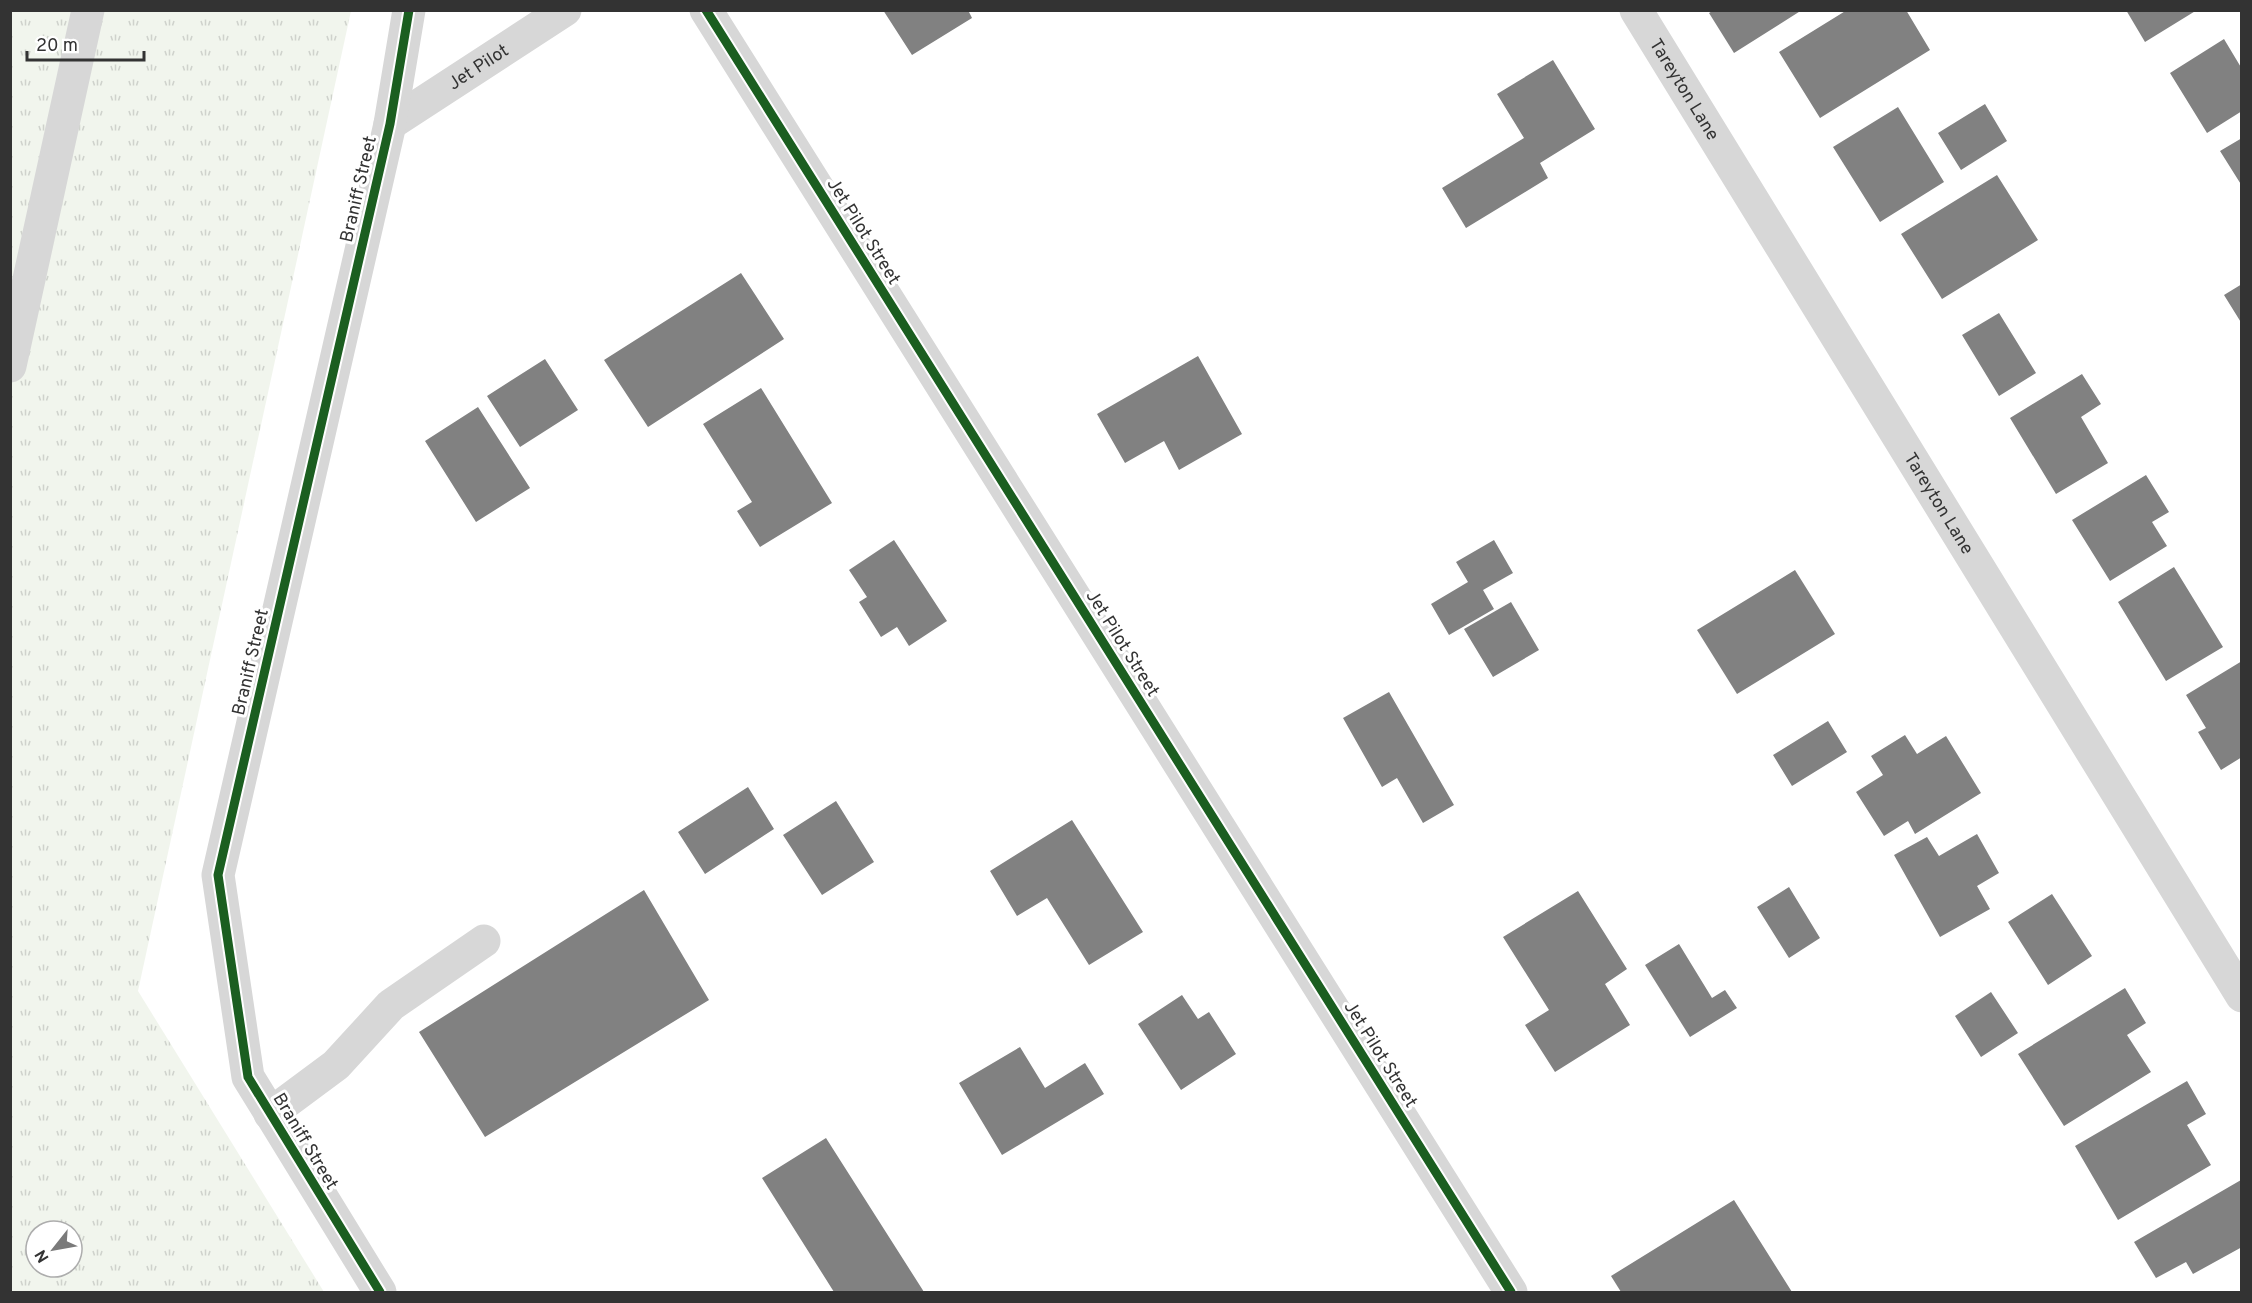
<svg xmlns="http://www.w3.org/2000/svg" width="2252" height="1303" viewBox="0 0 2252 1303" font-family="Overpass,sans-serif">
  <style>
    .grass { fill: url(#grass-tufts); fill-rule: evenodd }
    .building { fill: #818181 }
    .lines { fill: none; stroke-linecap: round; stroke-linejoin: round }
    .minor { stroke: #d7d7d7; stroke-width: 33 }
    .cycleway-casing { stroke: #fff; stroke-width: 13 }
    .cycleway { stroke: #1b5e20; stroke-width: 9 }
    .labels { text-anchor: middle; stroke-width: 6; stroke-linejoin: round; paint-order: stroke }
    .street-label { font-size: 18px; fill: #333; stroke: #fff }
  </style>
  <defs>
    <pattern id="grass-tufts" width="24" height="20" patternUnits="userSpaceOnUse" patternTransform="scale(1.5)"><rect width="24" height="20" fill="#f1f5ed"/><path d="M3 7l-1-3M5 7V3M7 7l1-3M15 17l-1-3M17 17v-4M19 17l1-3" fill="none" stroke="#cfd2cc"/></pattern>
  </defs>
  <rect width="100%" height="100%" fill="#fff"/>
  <path class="grass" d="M10,11H351L138,991L324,1292H11ZM36,1231H72V1267H36Z"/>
  <path class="building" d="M883,10H968L972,18L912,55Z
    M1714,10H1802L1734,53L1709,13Z
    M1847,10H1906L1930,50L1820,118L1779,52Z
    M2126,10H2197L2145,42Z
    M2224,39L2242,69V111L2207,133L2170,73Z
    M1553,60L1595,129L1540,163L1548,178L1466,228L1442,188L1524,138L1497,94Z
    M1985,104L2007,141L1961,170L1938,133Z
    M1898,107L1944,182L1880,222L1833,147Z
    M2242,138V186L2220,151Z
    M1997,175L2038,240L1942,299L1901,234Z
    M741,273L784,339L648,427L604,360Z
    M2242,284V324L2224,295Z
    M1999,313L2036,373L1999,396L1962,335Z
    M1198,356L1242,434L1179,470L1164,441L1125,463L1097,414Z
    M545,359L578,410L520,447L487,396Z
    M2082,374L2101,404L2081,417L2108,463L2056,494L2010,418Z
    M761,388L832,503L760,547L737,511L752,502L703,424Z
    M478,407L530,488L476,522L425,441Z
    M2146,475L2169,512L2152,522L2167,546L2110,581L2072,520Z
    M894,540L947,621L909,646L897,627L881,637L859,602L867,597L849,570Z
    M1494,540L1513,573L1483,590L1494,609L1449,635L1431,604L1468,582L1456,562Z
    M2174,567L2223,647L2166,681L2118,602Z
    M1795,570L1835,634L1737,694L1697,630Z
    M1511,602L1539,650L1493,677L1464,629Z
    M2242,661V757L2221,770L2198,732L2206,728L2186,695Z
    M1389,692L1454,805L1423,823L1397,778L1382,787L1343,718Z
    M1828,721L1847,752L1792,786L1773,755Z
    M1905,735L1917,754L1946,736L1981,793L1915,834L1908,821L1884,836L1856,792L1883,775L1871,756Z
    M748,787L774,829L705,874L678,832Z
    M836,801L874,862L822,895L783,835Z
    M1072,820L1143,932L1089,965L1047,898L1017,916L990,871Z
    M1977,834L1999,873L1977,886L1990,909L1940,937L1894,855L1927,837L1939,856Z
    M1789,887L1820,938L1789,958L1757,907Z
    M644,890L709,1000L485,1137L419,1032Z
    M1578,891L1627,969L1605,984L1630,1025L1555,1072L1525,1025L1549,1010L1503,937Z
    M2052,894L2092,956L2048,985L2008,922Z
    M1679,944L1712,998L1725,990L1737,1008L1690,1037L1645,965Z
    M2125,988L2146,1023L2127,1035L2151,1072L2064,1126L2018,1054Z
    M1991,992L2018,1033L1981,1057L1955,1016Z
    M1182,995L1198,1019L1209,1012L1236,1054L1181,1090L1138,1024Z
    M1020,1047L1045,1088L1085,1063L1104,1094L1002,1155L959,1083Z
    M2187,1081L2206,1114L2187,1125L2211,1165L2118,1220L2075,1146Z
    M826,1138L924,1292H834L762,1178Z
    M2241,1180L2242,1247L2193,1274L2186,1262L2156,1278L2134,1242Z
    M1734,1200L1792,1292H1621L1611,1276Z"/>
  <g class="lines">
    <g class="minor">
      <path d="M706,10L1511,1292"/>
      <path id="s1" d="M1636,10L2242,996"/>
      <path id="s2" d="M390,124L565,10"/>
      <path d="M10,366L88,10"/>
      <path d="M270,1114L336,1065L391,1005L484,941"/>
      <path d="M380,1292L248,1077L218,875L390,124L409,10"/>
    </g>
    <defs>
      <path id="cycleway" d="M706,10L1511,1292
        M380,1292L248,1077L218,875L390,124L409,10"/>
    </defs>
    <use href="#cycleway" class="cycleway-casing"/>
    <use href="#cycleway" class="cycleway"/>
  </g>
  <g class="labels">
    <g class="street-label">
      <text dy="6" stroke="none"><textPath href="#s2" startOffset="105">Jet Pilot</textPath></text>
      <text dy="6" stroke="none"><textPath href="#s1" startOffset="93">Tareyton Lane</textPath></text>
      <text transform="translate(358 189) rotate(-77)" y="6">Braniff Street</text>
      <text transform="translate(864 231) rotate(58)" y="6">Jet Pilot Street</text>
      <text dy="6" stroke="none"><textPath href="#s1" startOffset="579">Tareyton Lane</textPath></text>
      <text transform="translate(1123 643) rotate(58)" y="6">Jet Pilot Street</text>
      <text transform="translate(250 662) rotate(-77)" y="6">Braniff Street</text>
      <text transform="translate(1381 1054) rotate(58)" y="6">Jet Pilot Street</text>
      <text transform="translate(306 1141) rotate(59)" y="6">Braniff Street</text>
    </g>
  </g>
  <rect width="2252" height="1303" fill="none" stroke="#333333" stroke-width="24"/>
  <g transform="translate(54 1249) rotate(239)"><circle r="28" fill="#ffffff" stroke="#adadad" stroke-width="1.5"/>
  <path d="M0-4.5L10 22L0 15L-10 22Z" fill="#7a7a7a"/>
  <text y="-9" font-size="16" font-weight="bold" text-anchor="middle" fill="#333333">N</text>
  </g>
  <path d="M27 51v9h117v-9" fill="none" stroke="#333333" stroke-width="3"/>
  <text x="36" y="51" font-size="18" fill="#333333" stroke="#ffffff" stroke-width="4.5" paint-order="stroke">20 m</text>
</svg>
